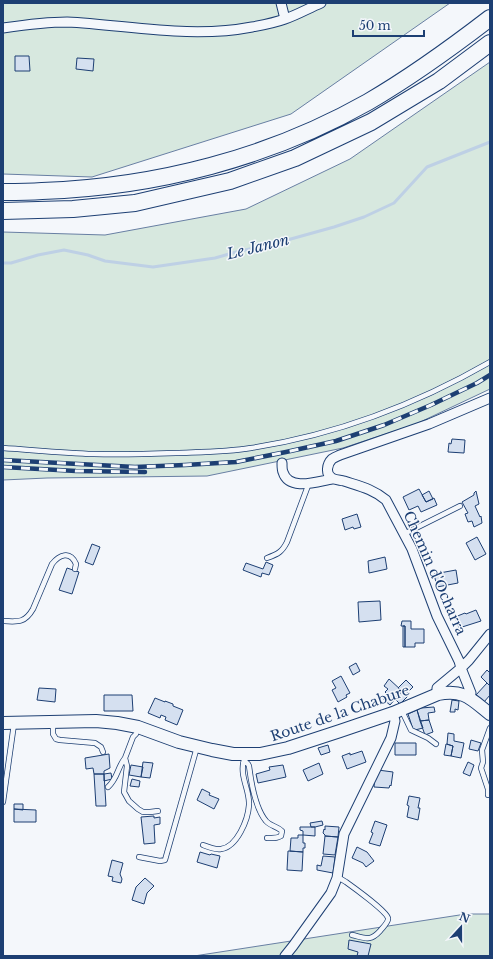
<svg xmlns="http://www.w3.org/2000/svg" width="493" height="959" viewBox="0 0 493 959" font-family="'Libre Baskerville',serif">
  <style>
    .green { fill: #d7e8df; stroke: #687fa3 }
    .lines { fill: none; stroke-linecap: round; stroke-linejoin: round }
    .stream { stroke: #bed0e5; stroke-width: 3 }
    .building { fill: #d5e0f0; stroke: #1d3f73 }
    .lane-casing { stroke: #1d3f73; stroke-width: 6 }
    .street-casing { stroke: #1d3f73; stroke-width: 11 }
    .secondary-casing { stroke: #1d3f73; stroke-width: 14 }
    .highway-casing { stroke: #1d3f73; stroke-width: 18 }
    .lane { stroke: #f4f7fb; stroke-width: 4.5 }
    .street { stroke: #f4f7fb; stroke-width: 9 }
    .secondary { stroke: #f4f7fb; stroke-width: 12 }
    .highway { stroke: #f4f7fb; stroke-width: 16 }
    .rail-casing { stroke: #1d3f73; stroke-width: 4.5 }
    .rail { stroke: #f4f7fb; stroke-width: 3; stroke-dasharray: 9; stroke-linecap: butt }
    .labels { text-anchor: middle; stroke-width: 3; stroke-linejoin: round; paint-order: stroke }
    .street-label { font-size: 14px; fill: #1d3f73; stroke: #f4f7fb }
    .water-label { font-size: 15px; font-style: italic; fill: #1d3f73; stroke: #f4f7fb }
  </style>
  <rect width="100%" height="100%" fill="#f4f7fb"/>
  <path class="green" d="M3,3H450L291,114L92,177L3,174Z
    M490,62V389L416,424L343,448L207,476L47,478L3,480V232L105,235L246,209L350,159Z
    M466,914H490V956H194Z"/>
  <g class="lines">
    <path class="stream" d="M3,263H11L38,255L64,250L88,255L105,261L153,267L215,258L236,252L280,242L334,227L364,217L394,203L427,167L490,142"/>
  </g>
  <path class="building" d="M15,56H29L30,71H15Z
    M77,58L94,59L93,71L76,69Z
    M452,439L465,440L464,453L448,452L449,443L451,444Z
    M419,489L426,502L434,498L437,505L421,512L418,506L409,510L403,497Z
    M429,491L433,499L426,502L422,495Z
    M476,491L479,504L475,506L480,517L481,516L482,523L474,527L472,521L468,522L465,514L468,513L462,502L474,495V493Z
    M357,514L361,527L354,529L353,527L345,530L342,519Z
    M477,537L486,554L475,560L466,543Z
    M92,544L100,547L93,565L85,562Z
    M385,557L387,569L369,573L368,561Z
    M266,562L273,565L269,575L262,573L261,577L243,570L246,563L263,569Z
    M67,568L79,572L72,594L59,590Z
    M456,570L458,583L437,587L434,574Z
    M380,601L381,620L359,622L358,602Z
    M476,610L481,621L459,628L455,617L465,613L466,614Z
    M402,621H411V629H424V643H415V647H405V626H401Z
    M403,626H405V647H403Z
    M356,663L360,671L353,675L349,667Z
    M487,670L490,673V686L481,677Z
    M341,676L350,693L346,695L347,697L338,702L332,690L336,688L332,681Z
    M389,679L402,691L390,705L383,699L387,694L385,692L388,689L384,686Z
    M406,680L413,687L406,694L398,688Z
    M487,683L490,686V695L484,702L476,695Z
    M39,688L56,689L55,702L37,700Z
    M402,691L408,696L400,704L395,699Z
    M104,695H132L133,711H104Z
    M155,698L165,702V701L173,704V706L183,710L177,725L165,720L166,717L161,715L160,718L148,713Z
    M452,700L459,701L458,710L455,709V712H450Z
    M434,707L435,712L428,713L429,720L420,721L417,710L421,708Z
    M417,710L423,728L415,730L413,729L408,714Z
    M429,720L433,732L425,735L420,721Z
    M448,733L454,734V741L464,743L461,758L451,756L453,746L447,744Z
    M471,740L481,743L478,751L469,749Z
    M395,743H416V755H395Z
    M446,744L453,746L451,756L444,755Z
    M328,745L330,752L321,755L318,748Z
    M362,751L366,762L347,769L342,756L350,753V755Z
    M109,754L110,768L104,771V774H94L93,768L86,769L85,758Z
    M143,762L153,763L150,778L141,777Z
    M468,762L474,765L470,776L463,773Z
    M319,763L323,774L308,781L303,770Z
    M131,765L143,767L141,777L129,775Z
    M283,765L286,777L258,783L256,774L270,770L269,767Z
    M378,770L393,772L391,786L390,785L389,788L374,787L375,776L378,775Z
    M111,773L112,779L104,781V774Z
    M94,774H104L106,806H96Z
    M132,779L140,781L139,787L130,786Z
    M202,789L210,793L209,795L219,799L214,809L197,800Z
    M409,796L420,798L418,808H420L418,820L407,817L409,806L407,805Z
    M14,804H23V810L14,809Z
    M14,809L36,810V822H14Z
    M154,816V818L160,817V824L154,825L155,843L144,844L141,817Z
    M322,821L323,825L315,827H311L310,823Z
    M375,821L387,825L380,846L369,843L373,833L371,832Z
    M325,826L339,827L338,837L325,836V835L323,833L324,829L325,830Z
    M300,827H315V836L303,835V831L300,830Z
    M298,835H303V843H305V848H303V852L290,851L291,838H298Z
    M325,836L338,837L335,855L323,854Z
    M357,847L367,852L374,861L366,867L363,863L352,858Z
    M288,851L303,852L302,871L287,870Z
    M200,852L210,855L211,854L220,856L217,868L197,862Z
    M323,856L335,857L333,873L317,870V865L321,866Z
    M112,860L123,863L120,874L122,879L121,883L112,881L113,877L108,876Z
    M145,878L154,886L147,893L144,904L132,900L136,887Z
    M349,940L371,944L368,956H357L358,952L348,949Z"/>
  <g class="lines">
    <defs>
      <path id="lane" d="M3,448C33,450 64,453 94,454C121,455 149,454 176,453C201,452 227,452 251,448C335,435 417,404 490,362
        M404,534L460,506
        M267,558C278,554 282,552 287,542L309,483
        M3,621C18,622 25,623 33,609L52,564C59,555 70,550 76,564L75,569
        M402,711L411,730L428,738L436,744
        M53,723V734L56,739L60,740L95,743L101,747L103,752
        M138,727L136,734L133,737L125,758L127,766L124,792L129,801L138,809L143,812H150L158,811
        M244,758V760L248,764L249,766C251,782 255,808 266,821C270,826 277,826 282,831L281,836C276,839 272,838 267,838
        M108,787C118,778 117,768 125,758
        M488,795V789L481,768L483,762L482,750L490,728
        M3,802L14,724
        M203,845C208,847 215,850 221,849C237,847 248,820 249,805C250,790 239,776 244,760
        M139,857L160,861L165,860L197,747
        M337,878L341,879L346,882C353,887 386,911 388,918C389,922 383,927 380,931C370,942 365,938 352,935"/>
      <path id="street" d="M281,3L285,19
        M3,28C24,25 45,22 67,22C128,25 190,39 252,27C263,25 274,23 285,19C297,15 309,8 321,3
        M282,463C282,466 282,470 283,472C289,492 319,481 332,479
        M438,694L437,690V688L461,668L459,661L437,616L412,549L386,500C373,489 359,486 344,481C340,480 335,480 332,478C325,474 327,464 332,459C335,457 338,456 340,455L429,424L490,398
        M470,697L471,693L461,668L469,660L490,634
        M285,956L293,946L331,893L337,878L344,834L391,738L395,721L393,713"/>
      <path id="secondary" d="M3,723L96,721L117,723L138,727L179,742L212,750L233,754H260L288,748L340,731L393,713L438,694C464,689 471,699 490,714"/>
      <path id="highway" d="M3,192C16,192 29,192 42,191C156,187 269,158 368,102C411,77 451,48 490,18
        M3,211L73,209L135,203L230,181L295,158L371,122L439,81L490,43"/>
    </defs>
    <use href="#lane" class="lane-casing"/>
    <use href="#street" class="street-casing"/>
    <use href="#secondary" class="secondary-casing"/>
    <use href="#highway" class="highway-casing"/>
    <use href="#lane" class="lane"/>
    <use href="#street" class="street"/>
    <use href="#secondary" class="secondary"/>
    <use href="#highway" class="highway"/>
    <defs>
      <path id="rail" d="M3,460L135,467L185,465L236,462L286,452L336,441L384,425L431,405L477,383L490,375
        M3,467L76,471L145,472"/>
    </defs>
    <use href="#rail" class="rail-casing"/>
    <use href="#rail" class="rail"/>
  </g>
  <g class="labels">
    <g class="street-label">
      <text transform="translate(435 573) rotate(66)" y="5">Chemin d'Ocharra</text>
      <text transform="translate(340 713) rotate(-19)" y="5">Route de la Chabure</text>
    </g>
    <g class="water-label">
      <text transform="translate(258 247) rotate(-14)" y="5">Le Janon</text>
    </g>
  </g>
  <rect width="493" height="959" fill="none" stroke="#1d3f73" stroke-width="8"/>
  <g transform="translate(461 927) rotate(21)" stroke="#f4f7fb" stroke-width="3" paint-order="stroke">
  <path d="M0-3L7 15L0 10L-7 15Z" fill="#1d3f73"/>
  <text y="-6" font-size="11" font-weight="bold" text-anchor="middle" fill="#1d3f73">N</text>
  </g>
  <path d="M353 30v6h71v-6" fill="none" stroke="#1d3f73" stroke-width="2"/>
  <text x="359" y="30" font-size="12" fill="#1d3f73" stroke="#f4f7fb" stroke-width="3" paint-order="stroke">50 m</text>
</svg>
